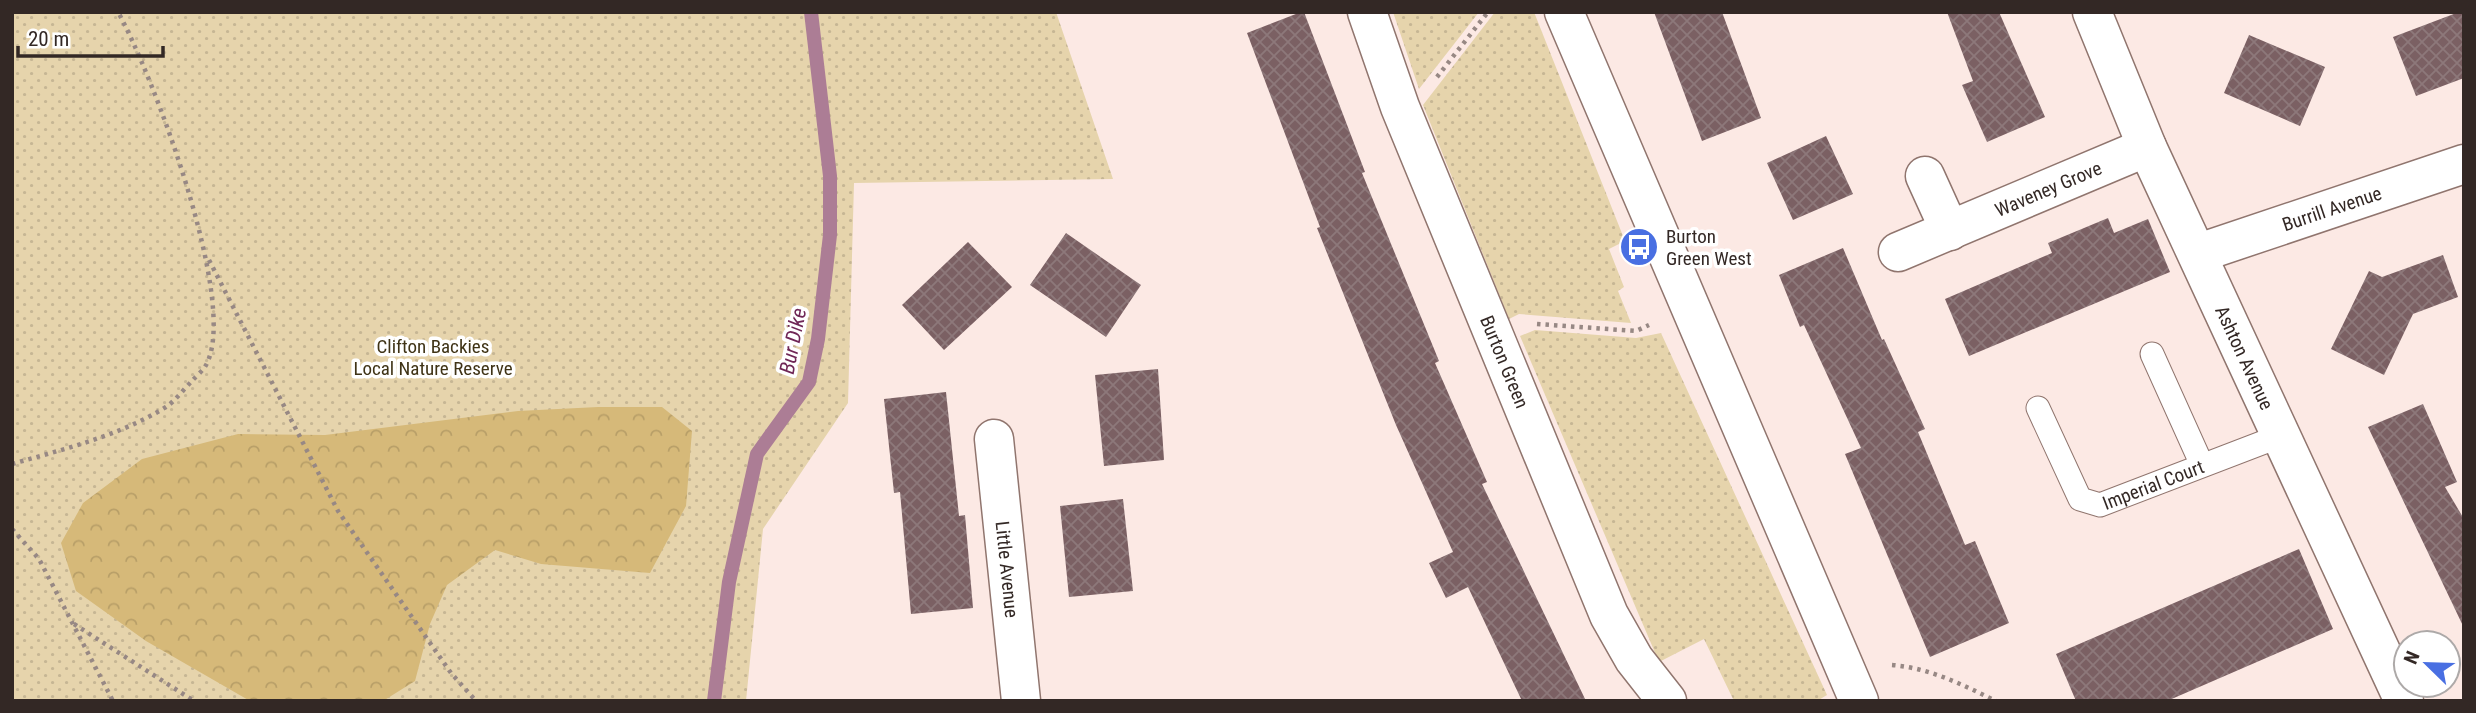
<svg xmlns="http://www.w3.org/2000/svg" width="2476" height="713" viewBox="0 0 2476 713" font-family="'Roboto Condensed',sans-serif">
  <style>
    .green { fill: url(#green-dots) }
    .forest { fill: url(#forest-crowns) }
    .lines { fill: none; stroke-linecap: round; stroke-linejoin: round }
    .stream { stroke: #ac7d95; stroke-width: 14 }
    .building { fill: url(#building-cross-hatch) }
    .service-casing { stroke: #90756e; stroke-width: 25 }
    .minor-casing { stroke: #90756e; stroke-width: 41 }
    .path { stroke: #978884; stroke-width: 4.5; stroke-dasharray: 3.5 5; stroke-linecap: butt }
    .service { stroke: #fff; stroke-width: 23 }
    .minor { stroke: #fff; stroke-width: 38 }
    .labels { text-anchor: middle; stroke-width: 7; stroke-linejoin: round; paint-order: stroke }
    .street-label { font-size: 19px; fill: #332825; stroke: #fff }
    .poi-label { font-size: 19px; fill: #332825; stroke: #fff; text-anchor: start }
    .park-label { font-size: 19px; fill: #3f3316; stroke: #fff }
    .water-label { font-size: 21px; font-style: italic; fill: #6f2656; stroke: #fff }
  </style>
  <defs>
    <pattern id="green-dots" width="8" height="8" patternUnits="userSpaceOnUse" patternTransform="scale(1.75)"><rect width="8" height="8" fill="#e6d4ac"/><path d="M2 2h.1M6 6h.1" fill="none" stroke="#c6b694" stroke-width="1.8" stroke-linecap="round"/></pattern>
    <pattern id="forest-crowns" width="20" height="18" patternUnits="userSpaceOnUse" patternTransform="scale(1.75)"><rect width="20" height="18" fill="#d6b979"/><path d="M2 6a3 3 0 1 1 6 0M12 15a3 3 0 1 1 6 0" fill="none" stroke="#b89f68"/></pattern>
    <pattern id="building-cross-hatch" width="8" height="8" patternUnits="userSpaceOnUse" patternTransform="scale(1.75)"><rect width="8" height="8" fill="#7b6063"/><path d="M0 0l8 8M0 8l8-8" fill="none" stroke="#8d787a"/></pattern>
  </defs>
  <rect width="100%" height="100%" fill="#fce9e4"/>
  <path class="green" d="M12,12H1056L1113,179L854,183L848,403L763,529L746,701H12Z
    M1393,12H1479L1419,89Z
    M1495,12H1534L1625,241L1609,249L1624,287L1618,291L1631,323L1519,314L1509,319L1423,105Z
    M1535,330L1636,338L1661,333L1827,695L1817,701H1734L1704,639L1659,662L1520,336Z"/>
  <path class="forest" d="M598,407H662L692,431L686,506L650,573L541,564L495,550L447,585L430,624L415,681L383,701H250L146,641L76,591L61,543L83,503L142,459L238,434L325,435L518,411Z"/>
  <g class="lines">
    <path class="stream" d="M714,701L729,582L757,454L809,382L818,339L830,235V176L811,12"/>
  </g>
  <path class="building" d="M1301,12H1304L1365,172L1362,173L1439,361L1435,363L1487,482L1482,484L1586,701H1522L1468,587L1446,598L1429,563L1453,552L1396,425L1317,228L1320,227L1247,33Z
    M1654,12H1722L1761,118L1702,141Z
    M1947,12H1999L2045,117L1987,142L1962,85L1973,81Z
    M2459,12H2464V78L2416,96L2393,37Z
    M2249,35L2325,67L2300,126L2224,93Z
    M1826,136L1853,194L1793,220L1767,163Z
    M2108,218L2114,233L2148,219L2170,272L1969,356L1945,299L2052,253L2048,243Z
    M1066,233L1141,285L1106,337L1030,285Z
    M968,242L1012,287L944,350L902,305Z
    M1843,248L1882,340L1884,339L1925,429L1918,432L1965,545L1975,541L2009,623L1930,657L1845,454L1861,448L1804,325L1800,327L1779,275Z
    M2443,255L2458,297L2413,314L2384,375L2331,349L2369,271L2382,277Z
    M1158,369L1164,460L1104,466L1095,375Z
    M946,392L959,516L965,515L973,608L911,614L900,492L894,493L884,399Z
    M2423,404L2457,482L2445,487L2464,519V628L2368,427Z
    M1123,499L1133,591L1069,597L1060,506Z
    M2299,549L2333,629L2167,701H2076L2056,654Z"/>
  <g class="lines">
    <defs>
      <g id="service">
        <path d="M2152,354L2202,465"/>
        <path id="s1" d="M2038,408L2080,499L2100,505L2280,436"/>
      </g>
      <g id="minor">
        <path id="s2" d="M1367,12L1400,107L1609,615L1634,659L1667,701"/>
        <path d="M1564,12L1859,701"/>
        <path id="s3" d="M2092,12L2147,147L2404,701"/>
        <path d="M1925,176L1950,231"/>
        <path id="s4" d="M1898,252L2147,147"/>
        <path id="s5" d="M2199,253L2464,164"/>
        <path id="s6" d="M994,439L1021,701"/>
      </g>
    </defs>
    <use href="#service" class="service-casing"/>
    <use href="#minor" class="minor-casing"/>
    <path class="path" d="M1437,77L1488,12
      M209,260L338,511L451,673L476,701
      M1537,324L1636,331L1649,325
      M12,464C64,449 119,436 166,407C175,401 184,389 192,381C196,376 203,371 206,365C240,304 152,73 118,12
      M12,529L39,559L113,701
      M74,624L194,701
      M1892,665C1930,668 1963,685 1996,701"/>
    <use href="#service" class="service"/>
    <use href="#minor" class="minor"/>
  </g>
  <defs>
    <symbol id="bus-disc" viewBox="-11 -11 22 22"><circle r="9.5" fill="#496fe2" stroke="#fff"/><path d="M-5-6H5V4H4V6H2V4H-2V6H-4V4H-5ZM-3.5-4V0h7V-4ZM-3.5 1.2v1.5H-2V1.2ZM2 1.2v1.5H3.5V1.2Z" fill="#fff"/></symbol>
  </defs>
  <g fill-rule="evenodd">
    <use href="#bus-disc" x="1617" y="225" width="44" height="44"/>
  </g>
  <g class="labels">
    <g class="street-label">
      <text dy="7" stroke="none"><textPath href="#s4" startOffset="163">Waveney Grove</textPath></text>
      <text dy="7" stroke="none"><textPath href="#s5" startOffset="140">Burrill Avenue</textPath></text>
      <text dy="7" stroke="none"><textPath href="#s3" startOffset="378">Ashton Avenue</textPath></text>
      <text dy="7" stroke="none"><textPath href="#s2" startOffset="376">Burton Green</textPath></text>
      <text dy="7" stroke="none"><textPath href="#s1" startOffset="178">Imperial Court</textPath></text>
      <text dy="7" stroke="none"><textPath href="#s6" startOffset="131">Little Avenue</textPath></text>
    </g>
    <g class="poi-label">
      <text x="1666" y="243">Burton<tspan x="1666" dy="22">Green West</tspan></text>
    </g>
    <g class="park-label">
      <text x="433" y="353">Clifton Backies<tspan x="433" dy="22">Local Nature Reserve</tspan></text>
    </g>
    <g class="water-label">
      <text transform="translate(793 341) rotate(-79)" y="7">Bur Dike</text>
    </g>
  </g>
  <rect width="2476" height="713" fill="none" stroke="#332825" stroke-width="28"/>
  <g transform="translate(2427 664) rotate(293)"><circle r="33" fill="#ffffff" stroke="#ada9a8" stroke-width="2"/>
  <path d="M0-5L12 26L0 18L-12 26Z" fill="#496fe2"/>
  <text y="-10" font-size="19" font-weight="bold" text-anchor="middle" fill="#332825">N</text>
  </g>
  <path d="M18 46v10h145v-10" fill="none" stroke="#332825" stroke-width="3.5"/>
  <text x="28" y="46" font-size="21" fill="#332825" stroke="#ffffff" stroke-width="5" paint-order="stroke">20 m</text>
</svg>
